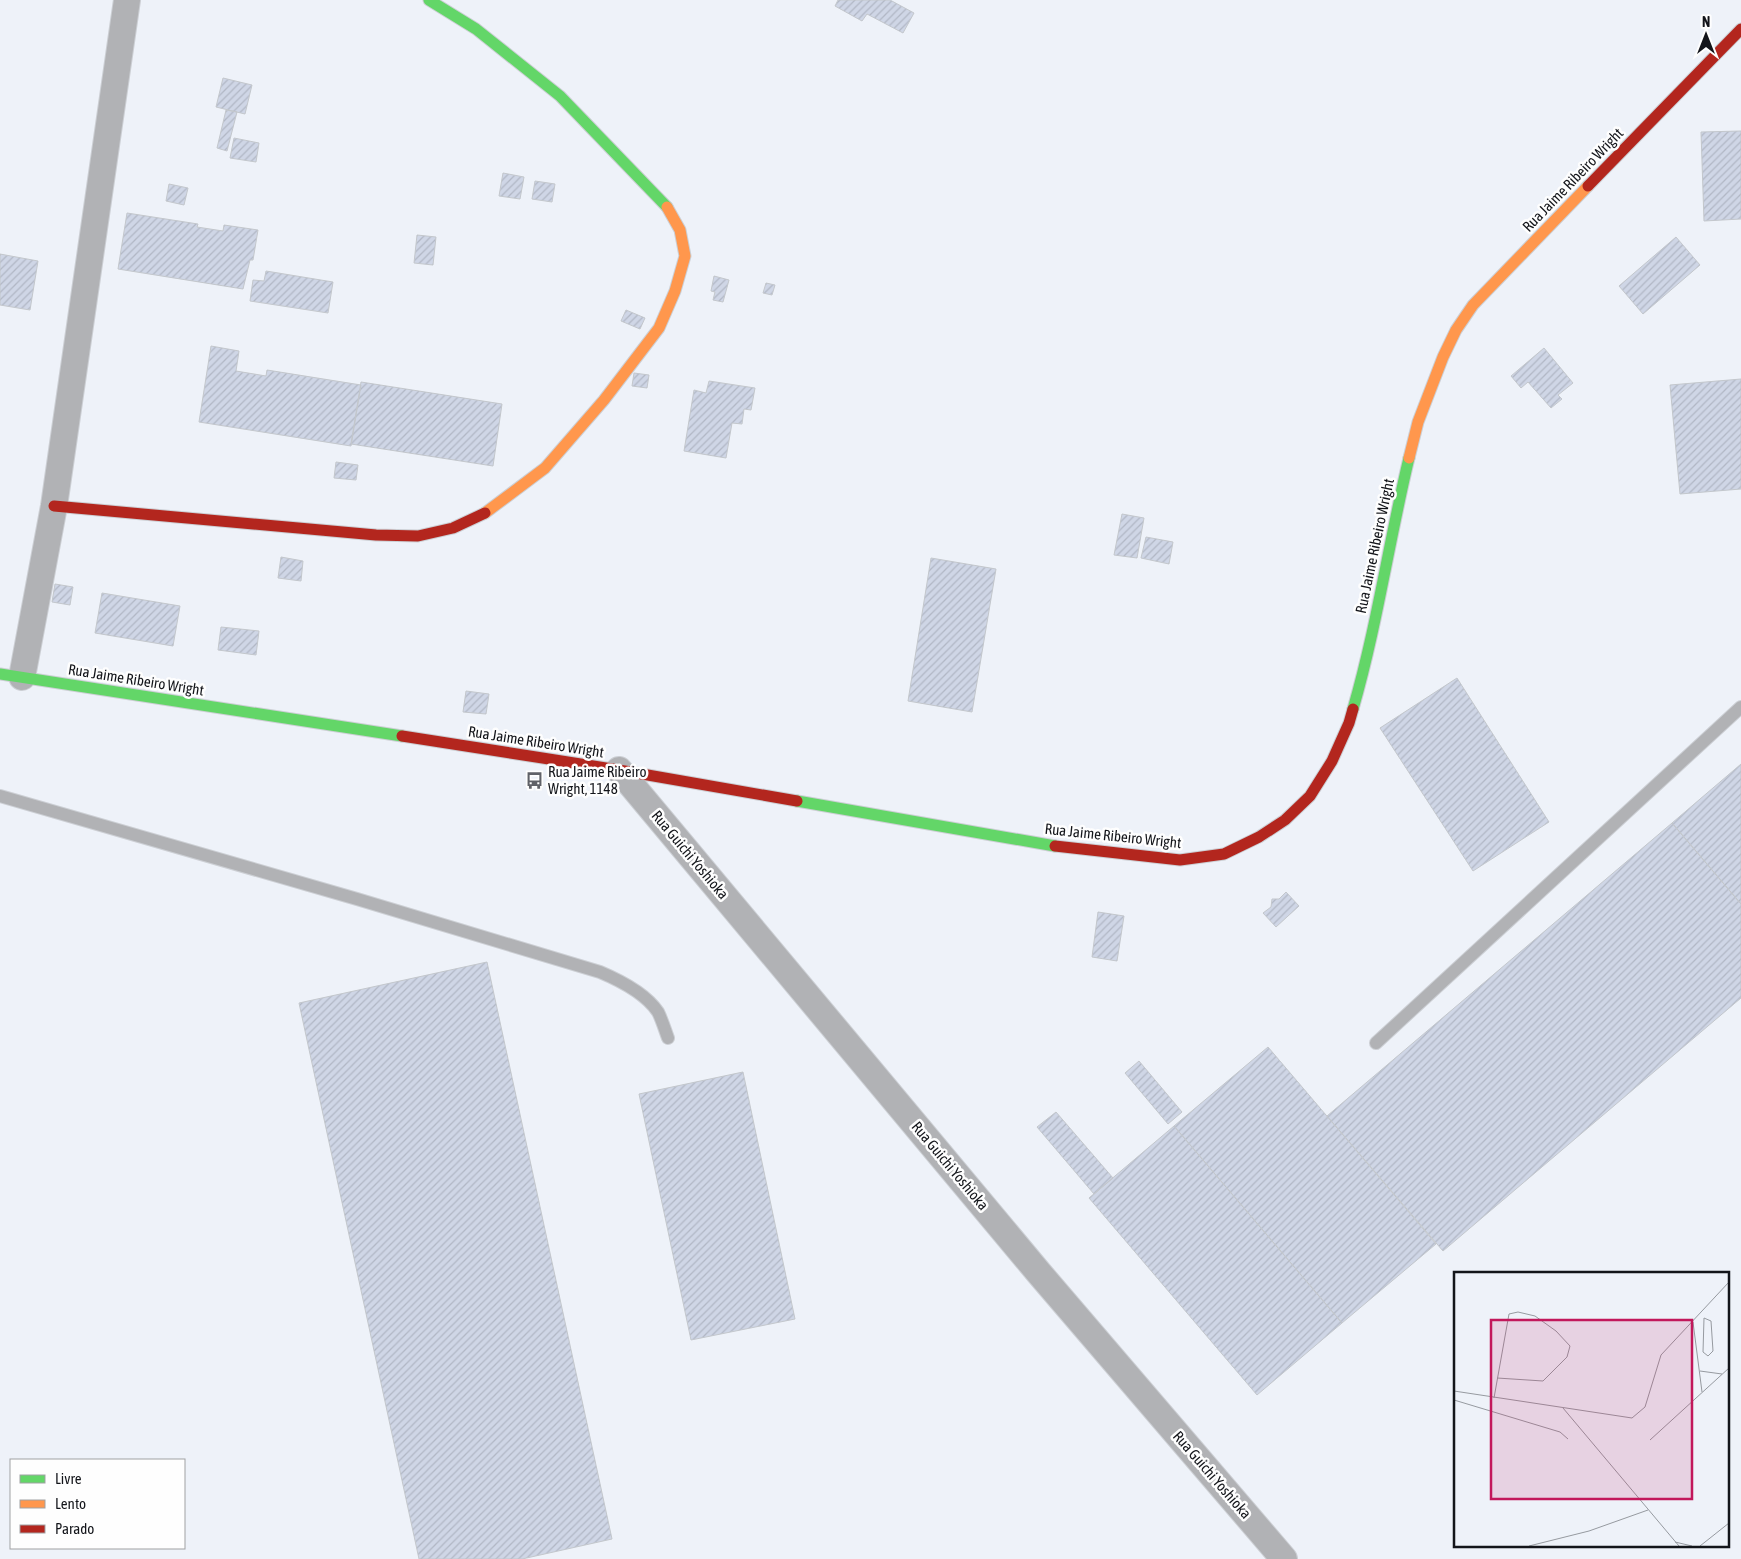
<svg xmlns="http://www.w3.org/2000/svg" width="1741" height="1559" viewBox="0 0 1741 1559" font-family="'Asap Condensed',sans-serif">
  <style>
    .building { fill: url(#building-hatch); stroke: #c3c7cc }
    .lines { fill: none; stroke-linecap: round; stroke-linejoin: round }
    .lane-casing { stroke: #cccfd4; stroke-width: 14 }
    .street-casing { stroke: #cccfd4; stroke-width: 28 }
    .fast-casing { stroke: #cccfd4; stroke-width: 13 }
    .slow-casing { stroke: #cccfd4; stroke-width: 13 }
    .jam-casing { stroke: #cccfd4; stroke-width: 13 }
    .lane { stroke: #b1b2b5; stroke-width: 12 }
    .street { stroke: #b1b2b5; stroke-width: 26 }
    .fast { stroke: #63d668; stroke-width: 11 }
    .slow { stroke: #ff974d; stroke-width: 11 }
    .jam { stroke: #b3261e; stroke-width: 11 }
    .labels { text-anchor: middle; stroke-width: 5; stroke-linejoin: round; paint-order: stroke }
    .street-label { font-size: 15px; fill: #13151a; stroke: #fefefe }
    .poi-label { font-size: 15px; fill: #13151a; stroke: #fefefe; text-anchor: start }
    .inset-road { fill: none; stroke: #969aa0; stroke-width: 1 }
    .view { fill: #c2185b; fill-opacity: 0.15; stroke: #c2185b; stroke-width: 2.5 }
    .inset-edge { fill: none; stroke: #13151a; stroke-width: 2.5 }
  </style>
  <defs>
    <pattern id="building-hatch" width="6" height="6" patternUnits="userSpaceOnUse" patternTransform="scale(1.25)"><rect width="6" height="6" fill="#cfd6e6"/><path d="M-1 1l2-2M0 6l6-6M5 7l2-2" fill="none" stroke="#b1b7c5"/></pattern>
  </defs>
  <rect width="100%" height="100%" fill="#eef2f9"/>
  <path class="building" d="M838,0H890L914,13L903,33L867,14L862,21L835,6Z
    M223,78L252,85L245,114L216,107Z
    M226,110L237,112L227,151L217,148Z
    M1741,131V219L1704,221L1701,132Z
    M234,138L259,143L256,162L230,158Z
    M503,173L524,177L520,199L499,196Z
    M535,181L555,184L552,202L532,199Z
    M169,184L188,188L184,205L166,201Z
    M127,213L198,224L197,227L223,231L224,225L258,230L253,260H250L243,289L118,269Z
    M417,235L436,237L433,265L414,263Z
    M1676,237L1700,265L1643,314L1619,286Z
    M0,254L38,261L30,310L0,305Z
    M266,271L333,282L328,313L250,301L253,280L264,281Z
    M714,276L729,280L723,302L713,300L715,292L711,291Z
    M766,283L775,285L772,295L763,293Z
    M626,310L645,318L640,329L621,321Z
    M211,346L239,351L236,371L266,376L267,370L361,385L351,446L199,422Z
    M1544,348L1573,383L1558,395L1562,399L1551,408L1528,382L1521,388L1511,376Z
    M634,373L649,375L647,388L632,386Z
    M1741,379V489L1680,494L1670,385Z
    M709,381L755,388L751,410L744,409L742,424L732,423L726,458L684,451L694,390L706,393Z
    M361,382L502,404L493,466L351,444Z
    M336,462L358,465L356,480L334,478Z
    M1122,514L1144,518L1137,558L1114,555Z
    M1146,537L1173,542L1169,564L1141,558Z
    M281,557L303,561L301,581L278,578Z
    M931,558L996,569L972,712L908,701Z
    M55,584L73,587L70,605L52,602Z
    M102,593L180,606L173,646L95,633Z
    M221,627L259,631L256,655L218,650Z
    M1457,678L1549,822L1473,871L1380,728Z
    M466,691L489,694L486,714L463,712Z
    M1741,764V904L1672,823Z
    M1672,823L1741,904V998L1443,1251L1327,1116Z
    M1286,892L1299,906L1276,927L1263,913L1271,907L1272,899H1279Z
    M1098,912L1124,916L1117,961L1092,957Z
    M487,962L612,1539L522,1559H419L299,1003Z
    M1268,1047L1436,1244L1342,1323L1174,1126Z
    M1139,1061L1182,1112L1168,1124L1125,1073Z
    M743,1072L795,1319L691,1340L639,1094Z
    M1056,1112L1113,1178L1094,1194L1037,1127Z
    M1174,1126L1342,1323L1257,1395L1089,1198Z"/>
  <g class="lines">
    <defs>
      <path id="lane" d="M0,796L357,899L600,972C619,980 646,994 658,1012C662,1020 665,1030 668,1038
        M1376,1043L1741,707"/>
      <path id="street" d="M22,677L54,506L127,0
        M619,770L1039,1273L1284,1559"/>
      <path id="fast" d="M429,0L476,29L560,96L667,207
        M0,674L402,736
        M1353,709C1377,626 1389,541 1409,458
        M797,801L1055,846"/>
      <path id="slow" d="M1409,458L1418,422L1443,357L1456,330L1473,305L1588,186
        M485,513L545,468L604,400L659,328L675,291L685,256L680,230L667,207"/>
      <path id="jam" d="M1588,186L1741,29
        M54,506L376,535L418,536L453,528L485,513
        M402,736L619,770L797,801
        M1055,846L1180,860L1224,854L1259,837L1285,820L1310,796L1332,761L1349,723L1353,709"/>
    </defs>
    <use href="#lane" class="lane-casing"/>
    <use href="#street" class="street-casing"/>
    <use href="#fast" class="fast-casing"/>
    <use href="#slow" class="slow-casing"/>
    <use href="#jam" class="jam-casing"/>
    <use href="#lane" class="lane"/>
    <use href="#street" class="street"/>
    <use href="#fast" class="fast"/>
    <use href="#slow" class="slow"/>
    <use href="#jam" class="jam"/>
  </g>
  <defs>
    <symbol id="bus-bare" viewBox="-9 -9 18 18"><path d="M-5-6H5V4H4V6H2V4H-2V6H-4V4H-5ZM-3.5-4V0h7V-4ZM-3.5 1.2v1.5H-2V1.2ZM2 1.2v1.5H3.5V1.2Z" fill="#606268" stroke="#fefefe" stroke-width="2.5" paint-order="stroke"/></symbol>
  </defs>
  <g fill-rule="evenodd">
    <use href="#bus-bare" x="522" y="768" width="25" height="25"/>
  </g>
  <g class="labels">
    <g class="street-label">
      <text transform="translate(1573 180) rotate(-46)" y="5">Rua Jaime Ribeiro Wright</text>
      <text transform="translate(1375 546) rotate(-78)" y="5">Rua Jaime Ribeiro Wright</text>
      <text transform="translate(136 680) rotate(9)" y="5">Rua Jaime Ribeiro Wright</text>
      <text transform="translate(536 742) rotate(9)" y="5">Rua Jaime Ribeiro Wright</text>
      <text transform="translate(1113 836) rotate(6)" y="5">Rua Jaime Ribeiro Wright</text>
      <text transform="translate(690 855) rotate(50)" y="5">Rua Guichi Yoshioka</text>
      <text transform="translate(950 1166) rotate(50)" y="5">Rua Guichi Yoshioka</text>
      <text transform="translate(1212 1475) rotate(49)" y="5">Rua Guichi Yoshioka</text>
    </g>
    <g class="poi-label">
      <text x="548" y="777">Rua Jaime Ribeiro<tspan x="548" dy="17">Wright, 1148</tspan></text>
    </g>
  </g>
  <g transform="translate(1454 1272)">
    <rect width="275" height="275" fill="#eef2f9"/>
    <path class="inset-road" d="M250,46L257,49L259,79L254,84L249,80ZM239,50L248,120M246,99L268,102M0,119L178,146L191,135L207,83L275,10M40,126L55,42L64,40L81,44L102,59L116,74L113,85L89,109L43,106M0,128L106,160L114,167M109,136L225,274M196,168L275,96M221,270L238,274M75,274L135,259L194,238M246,274L275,251"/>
    <path class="view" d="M37,48H238V227H37Z"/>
    <rect width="275" height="275" class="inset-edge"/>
  </g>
  <rect x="10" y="1459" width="175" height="90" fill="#fefefe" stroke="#a0a1a3"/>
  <rect x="20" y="1475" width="25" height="8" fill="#63d668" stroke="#a0a1a3"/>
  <text x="55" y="1484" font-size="15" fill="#13151a">Livre</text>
  <rect x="20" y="1500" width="25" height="8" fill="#ff974d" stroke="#a0a1a3"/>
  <text x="55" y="1509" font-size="15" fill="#13151a">Lento</text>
  <rect x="20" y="1525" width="25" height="8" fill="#b3261e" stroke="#a0a1a3"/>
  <text x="55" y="1534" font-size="15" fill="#13151a">Parado</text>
  <g transform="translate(1706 35)" stroke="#fefefe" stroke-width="4" paint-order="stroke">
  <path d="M0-4L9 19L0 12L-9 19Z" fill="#13151a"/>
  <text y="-8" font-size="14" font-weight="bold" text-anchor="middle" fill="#13151a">N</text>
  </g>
</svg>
